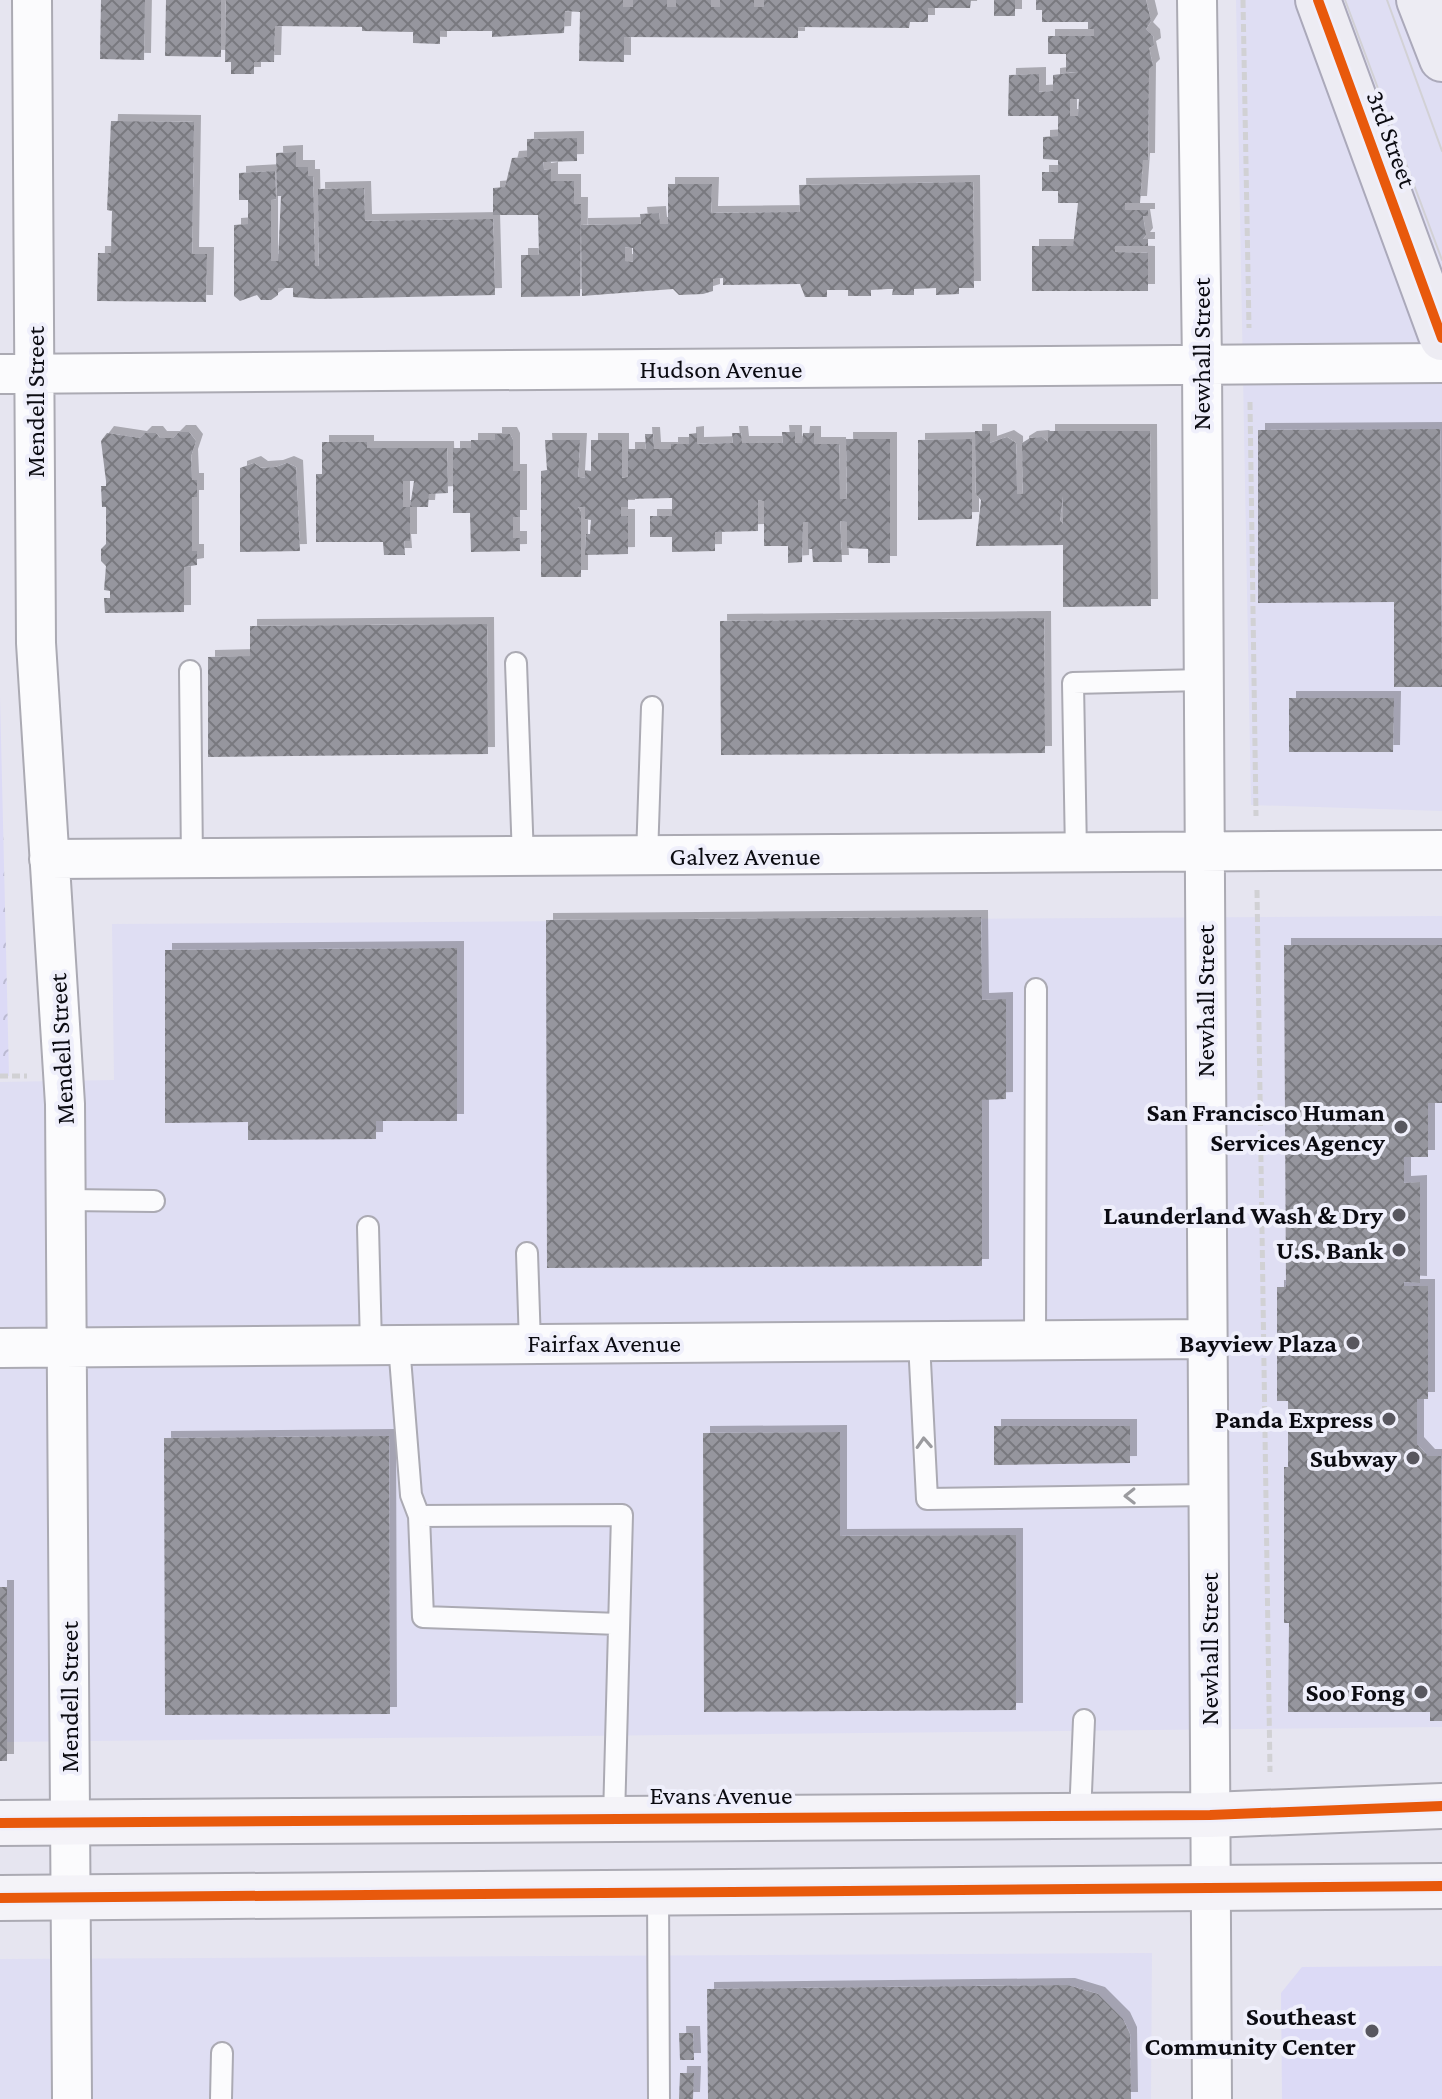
<svg xmlns="http://www.w3.org/2000/svg" width="1442" height="2099" viewBox="0 0 1442 2099" font-family="'Crimson Pro',serif">
  <style>
    .built { fill: #dfdef3 }
    .park { fill: url(#park-crowns) }
    .garden { fill: #dcdaf6 }
    .building { fill: url(#building-cross-hatch); fill-rule: evenodd; filter: url(#shadow) }
    .lines { fill: none; stroke-linecap: round; stroke-linejoin: round }
    .service-casing { stroke: #abaab3; stroke-width: 24 }
    .minor-casing { stroke: #abaab3; stroke-width: 42 }
    .secondary-casing { stroke: #abaab3; stroke-width: 48 }
    .primary-casing { stroke: #aba9ba; stroke-width: 48 }
    .path { stroke: #d1d1d4; stroke-width: 5; stroke-dasharray: 8 4; stroke-linecap: butt }
    .service { stroke: #fbfbfd; stroke-width: 20 }
    .minor { stroke: #fbfbfd; stroke-width: 38 }
    .secondary { stroke: #f4f3f8; stroke-width: 44 }
    .primary { stroke: #edecf3; stroke-width: 44 }
    .tram { stroke: #d2d1d5; stroke-width: 2 }
    .cycleway-casing { stroke: #efeffb; stroke-width: 15 }
    .cycleway { stroke: #e8590c; stroke-width: 10 }
    .oneway { stroke: #9b9b9f }
    .poi-dot { fill: #58575f; stroke: #efeffb; stroke-width: 3 }
    .labels { text-anchor: middle; stroke-width: 8; stroke-linejoin: round; paint-order: stroke }
    .street-label { font-size: 26px; fill: #0b0b11; stroke: #efeffb }
    .poi-label { font-size: 26px; font-weight: bold; fill: #0b0b11; stroke: #efeffb; text-anchor: end }
  </style>
  <defs>
    <pattern id="park-crowns" width="20" height="18" patternUnits="userSpaceOnUse" patternTransform="scale(2)"><rect width="20" height="18" fill="#dcdaf6"/><path d="M2 6a3 3 0 1 1 6 0M12 15a3 3 0 1 1 6 0" fill="none" stroke="#bbbad2"/></pattern>
    <pattern id="building-cross-hatch" width="8" height="8" patternUnits="userSpaceOnUse" patternTransform="scale(2)"><rect width="8" height="8" fill="#96969e"/><path d="M0 0l8 8M0 8l8-8" fill="none" stroke="#79797f"/></pattern>
    <filter id="shadow"><feDropShadow dx="7" dy="-7" stdDeviation="0" flood-color="#0004"/></filter>
  </defs>
  <rect width="100%" height="100%" fill="#e6e5f0"/>
  <path class="built" d="M1236,0H1442V811L1251,805Z
    M1442,916V1727L0,1742V1082L114,1080L112,924Z
    M1152,1953L1151,2099H0V1959Z"/>
  <path class="park" d="M0,696L9,1076H0Z"/>
  <path class="garden" d="M1442,1966V2099H1282L1281,1993L1302,1967Z"/>
  <path class="building" d="M101,0H145L144,60L100,59Z
    M166,0H221V57L165,56Z
    M226,0H623V7H633V0H667V7H676V0H711V7H720V0H754V7H764V0H971L970,8H928V22H910L909,28L798,27V38L624,37V62L579,61L580,12L565,11L564,33L492,37V31H440V44L413,43V32L362,31V27L275,26L274,62H254V74H231V62H225Z
    M994,0H1015V16H994Z
    M1036,0H1146L1151,21L1146,29L1153,36L1154,45L1149,48L1153,66L1149,70L1148,160H1143L1140,203H1125V210H1148V216H1143L1146,235L1143,239H1148V246H1115V252L1148,253V291H1032V246H1073L1078,203H1058V191H1042V172H1058V160L1043,159V137L1058,136V116H1008L1009,75L1039,74V92L1053,91V75L1078,72H1066V54H1048V36H1094V29H1088V22H1042V10H1036ZM1070,99H1079L1078,116H1070Z
    M111,121L194,122L192,254H207L206,302L97,301L98,253H111L112,211L107,210Z
    M577,138V161L543,162L544,170L551,169V181H574V204H581L580,296L521,297V255H539L538,215H493V188L505,187L512,158L527,157V139Z
    M296,152V167H308V176H313L315,266H319L318,189L364,188L365,221L493,219L495,295L319,299L293,297V288H278V295L271,300H261L257,295L240,301L234,296V225L248,224V200H239V173L275,171L276,199L271,200V261H278L281,196H277L276,153Z
    M973,182L974,288H959V294L936,295V288L914,289V295H892L893,289H888L871,290V296H848V290H827V297H805L800,284L723,285V278L713,279V291L703,294L679,295L673,289L582,296L581,225L641,224L640,214L659,213L660,224H668V184H712L711,213L800,212L799,185ZM625,247L633,248V262L625,261Z
    M1440,429L1442,687H1394V602L1258,603V430Z
    M975,431H990V443L1007,437L1016,443L1017,494H1023L1022,443L1030,438L1042,437L1048,442V431H1150L1151,606L1063,607V545L976,546L981,500L976,494ZM1063,496V524L1060,520Z
    M179,432H189L196,441L191,456L192,480H197V497H192V551H197V565L184,567V612L105,613L104,598H110V591L104,590L106,566L101,561V549L106,544V507H102L101,486H106V481L101,441L107,433L140,438L145,433H156L160,438H173Z
    M782,432H795V443H802L803,433H814V444H839L840,499H847L846,439H890V563H868V549L847,548V522L840,521L842,562H813L812,549H808V522H803L802,562L788,563V546H764V501L758,500V531L715,532V551L672,552V537H650V516H672V498L628,499V507H621V516H628V554L585,555L586,534H590L591,520L585,519V507H578L581,512V577H541V471L547,470L545,440H580L578,477L585,478V471H591V440H622V478L628,477V449H646L645,434H653L654,449H671V444H689V434L697,433V444L733,443L732,433H741L742,443H783Z
    M495,434H510L513,440V471H520V517H513V538H520V551L471,552L470,513H453V448H471V440H495Z
    M972,439V519L918,520V440Z
    M322,442H367V448H447L448,493L429,494L428,507H410L414,481H403V507H410V541H404L405,555H384L383,542H316V474H322Z
    M254,463L261,468L276,467L287,463L296,467L300,551L240,552V468Z
    M1044,618L1045,753L721,755L720,621Z
    M487,624L488,754L208,757V657L250,656V626Z
    M1289,698H1394L1393,752H1289Z
    M981,917L982,1000L1006,999V1099L982,1100V1266L547,1268L546,920Z
    M1284,945H1442V1103H1428V1157H1404V1183L1420,1182V1283L1404,1282V1286H1428V1399H1417V1444L1428,1456H1441L1442,1721H1430V1712H1288L1289,1623H1284V1467H1288V1401H1277V1287H1286Z
    M457,948V1121H376V1139L248,1140V1122L165,1123V950Z
    M994,1426H1130V1463L994,1465Z
    M840,1432V1536L1016,1535V1710L704,1712L703,1433Z
    M389,1436L390,1714L165,1715L164,1438Z
    M0,1587H7V1761H0Z
    M1068,1985L1098,1994L1123,2019L1130,2034L1131,2099H708L707,1989Z
    M679,2033H693L694,2060H680Z
    M680,2073H694L693,2099H679Z"/>
  <g class="lines">
    <defs>
      <path id="service" d="M516,663L523,858
        M190,671L192,861
        M1076,853L1073,683L1203,680
        M647,857L652,707
        M66,1200L154,1201
        M368,1227L371,1345
        M527,1253L530,1344
        M1035,1340L1036,989
        M919,1342L927,1499L1208,1495
        M399,1345L411,1495L419,1516
        M1080,1816L1084,1720
        M614,1818L622,1515L419,1516L423,1617L619,1624
        M658,1891L659,2099
        M221,2099L222,2053"/>
      <path id="minor" d="M32,0L36,643L65,1104L72,2099
        M1197,0L1202,364L1212,2099
        M0,374L1442,363
        M49,859L1442,850
        M0,1348L1207,1339"/>
      <path id="secondary" d="M0,1823L1210,1815L1442,1806
        M0,1898L1442,1886"/>
      <path id="primary" d="M1318,0L1442,338
        M1419,0L1442,59"/>
    </defs>
    <use href="#service" class="service-casing"/>
    <use href="#minor" class="minor-casing"/>
    <use href="#secondary" class="secondary-casing"/>
    <use href="#primary" class="primary-casing"/>
    <path class="path" d="M1243,0L1249,328
      M1250,402L1256,816
      M1257,890L1270,1772
      M0,1076H27"/>
    <use href="#service" class="service"/>
    <use href="#minor" class="minor"/>
    <use href="#secondary" class="secondary"/>
    <use href="#primary" class="primary"/>
    <path class="tram" d="M1345,0L1442,260
      M1387,0L1442,151"/>
    <defs>
      <path id="cycleway" d="M1318,0L1442,338
        M0,1823L1210,1815L1442,1806
        M0,1898L1442,1886"/>
    </defs>
    <use href="#cycleway" class="cycleway-casing"/>
    <use href="#cycleway" class="cycleway"/>
  </g>
  <defs><path id="oneway-chevron" d="M-2-3.5L2.5 0L-2 3.5" fill="none" stroke-width="1.6" stroke-linecap="round" stroke-linejoin="round" transform="scale(2)"/></defs>
  <g class="oneway">
    <use href="#oneway-chevron" transform="translate(924 1443) rotate(-93)"/>
    <use href="#oneway-chevron" transform="translate(1130 1496) rotate(179)"/>
  </g>
  <g class="poi-dot">
    <circle cx="1401" cy="1127" r="8"/>
    <circle cx="1399" cy="1215" r="8"/>
    <circle cx="1399" cy="1250" r="8"/>
    <circle cx="1353" cy="1343" r="8"/>
    <circle cx="1389" cy="1419" r="8"/>
    <circle cx="1413" cy="1458" r="8"/>
    <circle cx="1421" cy="1692" r="8"/>
    <circle cx="1372" cy="2031" r="8"/>
  </g>
  <g class="labels">
    <g class="street-label">
      <text transform="translate(1392 139) rotate(70)" y="9">3rd Street</text>
      <text transform="translate(1201 354) rotate(-90)" y="9">Newhall Street</text>
      <text x="721" y="378">Hudson Avenue</text>
      <text transform="translate(35 402) rotate(-90)" y="9">Mendell Street</text>
      <text x="745" y="865">Galvez Avenue</text>
      <text transform="translate(1205 1001) rotate(-90)" y="9">Newhall Street</text>
      <text transform="translate(61 1049) rotate(-93)" y="9">Mendell Street</text>
      <text x="604" y="1352">Fairfax Avenue</text>
      <text transform="translate(1209 1649) rotate(-90)" y="9">Newhall Street</text>
      <text transform="translate(69 1697) rotate(-90)" y="9">Mendell Street</text>
      <text x="721" y="1804">Evans Avenue</text>
    </g>
    <g class="poi-label">
      <text x="1385" y="1121">San Francisco Human<tspan x="1385" dy="30">Services Agency</tspan></text>
      <text x="1383" y="1224">Launderland Wash &amp; Dry</text>
      <text x="1383" y="1259">U.S. Bank</text>
      <text x="1337" y="1352">Bayview Plaza</text>
      <text x="1373" y="1428">Panda Express</text>
      <text x="1397" y="1467">Subway</text>
      <text x="1405" y="1701">Soo Fong</text>
      <text x="1356" y="2025">Southeast<tspan x="1356" dy="30">Community Center</tspan></text>
    </g>
  </g>
</svg>
